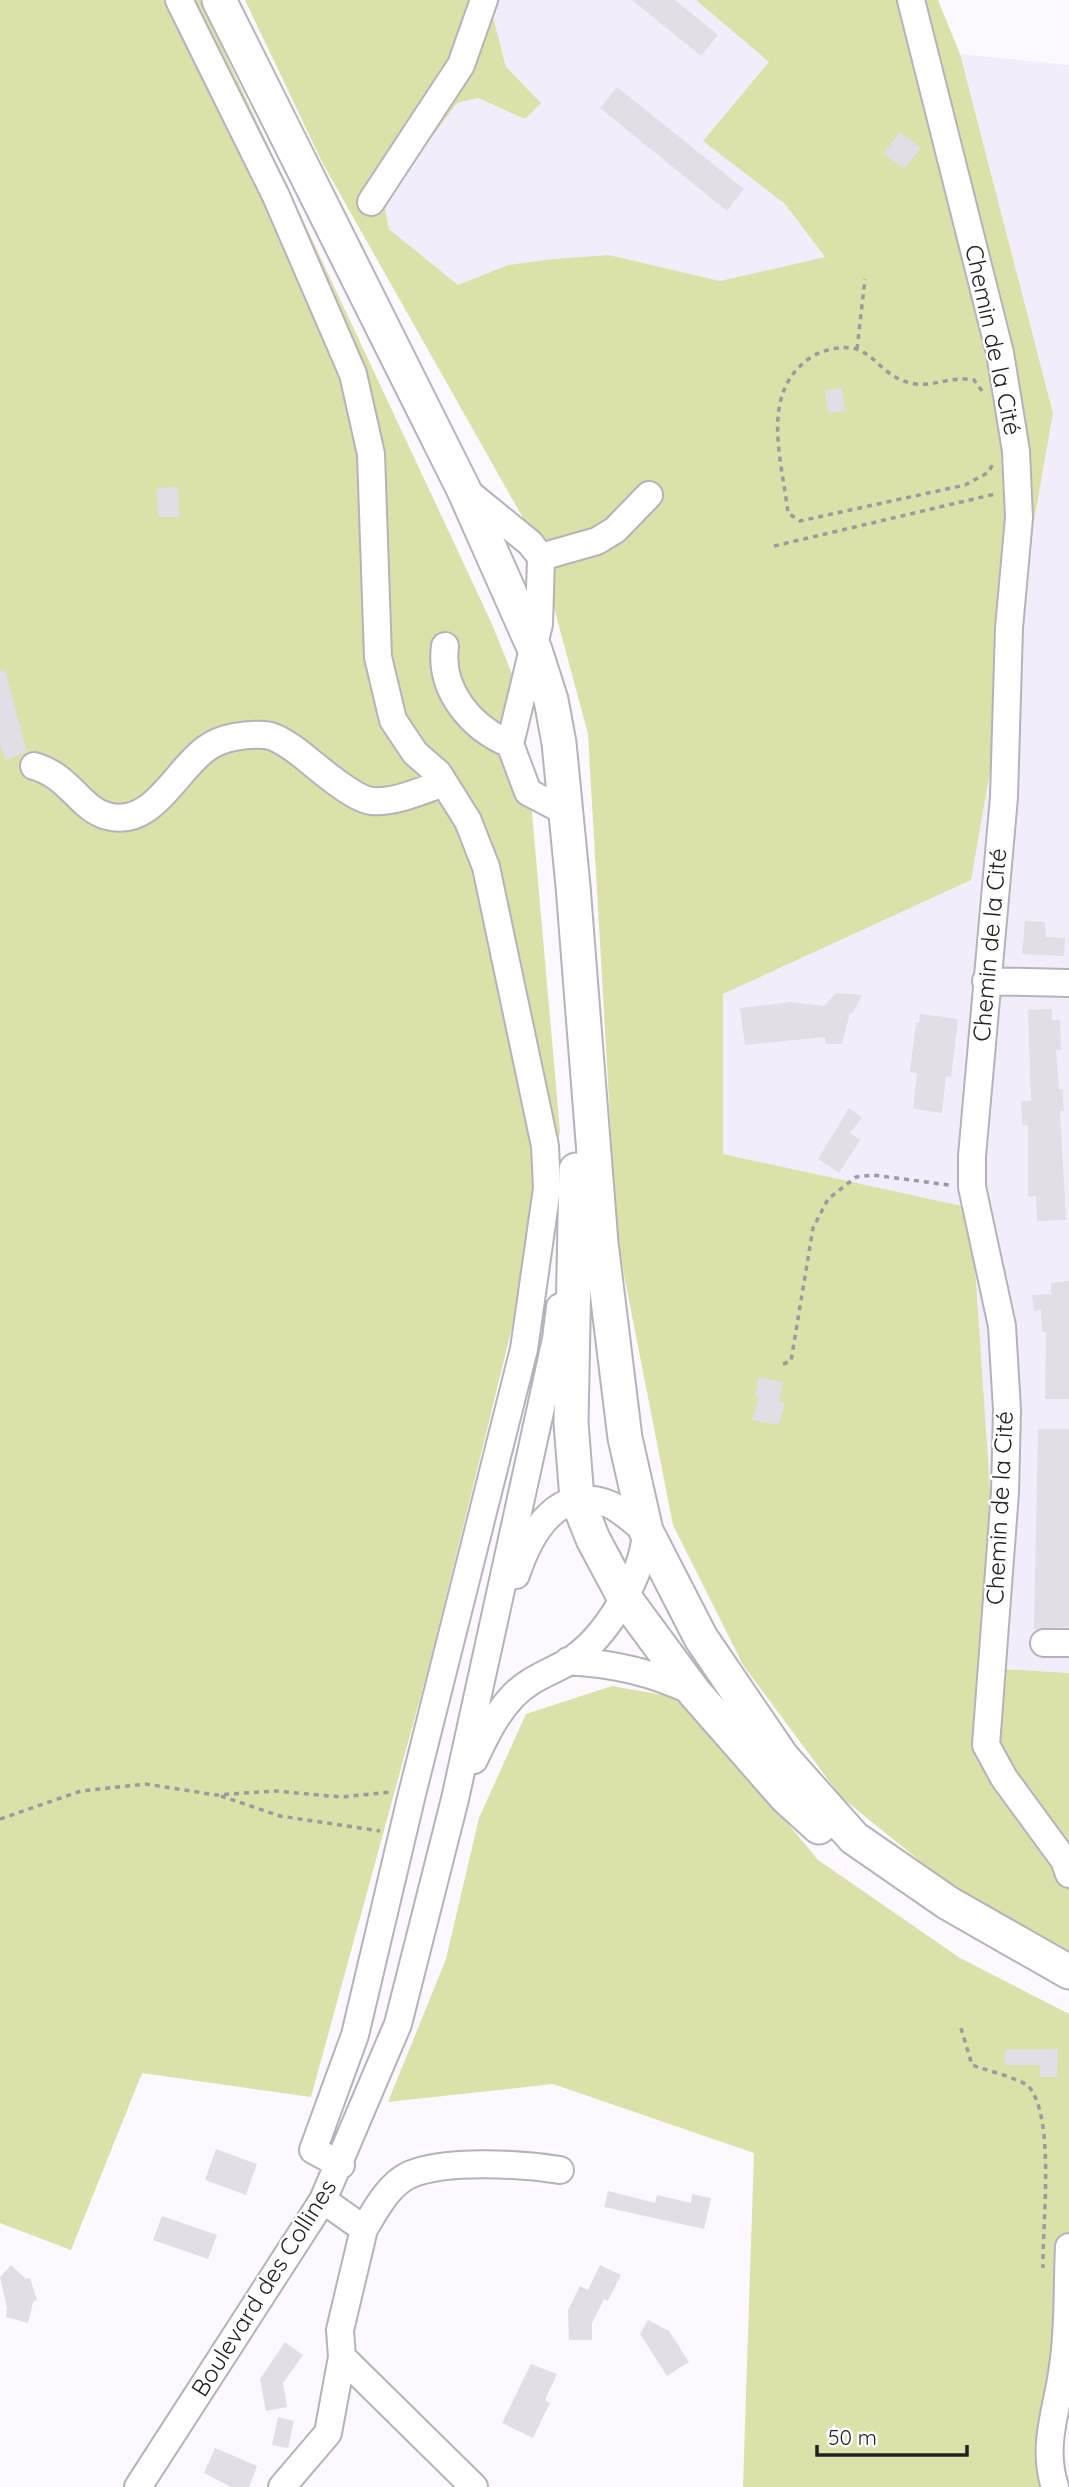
<svg xmlns="http://www.w3.org/2000/svg" width="1069" height="2487" viewBox="0 0 1069 2487" font-family="Quicksand,sans-serif">
  <style>
    .built { fill: #f2edfb }
    .green { fill: #dce0a9 }
    .building { fill: #e1dee5 }
    .lines { fill: none; stroke-linecap: round; stroke-linejoin: round }
    .minor-casing { stroke: #b5b3b9; stroke-width: 30 }
    .major-casing { stroke: #b5b3b9; stroke-width: 37 }
    .path { stroke: #9c9a9f; stroke-width: 3.5; stroke-dasharray: 5 5; stroke-linecap: butt }
    .minor { stroke: #fff; stroke-width: 26 }
    .major { stroke: #fff; stroke-width: 33 }
    .labels { text-anchor: middle; stroke-width: 5; stroke-linejoin: round; paint-order: stroke }
    .street-label { font-size: 24px; fill: #212023; stroke: #fff }
  </style>
  <rect width="100%" height="100%" fill="#fbf8ff"/>
  <path class="built" d="M500,0H696L770,62L704,141L785,204L825,257L720,281L609,255L553,259L508,265L458,285L389,229L385,209L394,188L457,103L477,98L525,119L540,103L506,67L493,17Z
    M960,54L1069,65V1673L1002,1669L723,1154V994L971,879L1053,413Z"/>
  <path class="green" d="M0,0H200L492,624L522,699L560,1132L429,1666L311,2097L142,2073L71,2250L0,2223Z
    M245,0H500L493,17L506,67L541,103L525,119L478,98L457,103L394,188L385,209L389,229L458,285L508,265L553,259L609,255L720,281L825,257L785,204L703,141L769,62L696,0H938L960,54L1053,413L971,880L723,994V1154L971,1208L1002,1669L1069,1673V1959L978,1908L841,1797L743,1665L673,1525L617,1239L588,734L536,541L322,162Z
    M612,1686L674,1697L723,1745L818,1860L960,1958L1069,2014V2417L1038,2435L1047,2487H743L754,2153L553,2084L388,2102L446,1959L479,1818L526,1714Z"/>
  <path class="building" d="M632,0H675L718,35L701,56Z
    M617,87L744,189L727,211L600,108Z
    M900,132L921,148L904,169L883,153Z
    M842,388L845,411L828,413L825,390Z
    M178,487L179,517H158L157,488Z
    M5,670L27,752L5,760L0,743V671Z
    M1025,921L1045,922L1046,937L1065,938L1064,956L1022,954Z
    M836,993L862,995L853,1013H850L842,1044H826L825,1037L745,1045L740,1008L791,1002L824,1006Z
    M1052,1009V1020H1060L1061,1050H1056L1059,1089H1063V1099L1064,1111H1060L1066,1220L1037,1221L1036,1196L1028,1197V1125H1022L1021,1101H1031L1028,1010Z
    M920,1014L958,1019L951,1077L946,1076L942,1113L913,1109L917,1073L910,1072L916,1022L919,1023Z
    M849,1108L862,1118L850,1133L860,1140L839,1173L818,1159Z
    M1069,1281V1399H1045L1046,1332H1042L1041,1310L1034,1311L1032,1295L1051,1294V1283Z
    M759,1377L783,1382L779,1401L785,1402L779,1425L752,1420L759,1397L755,1396Z
    M1038,1429H1069V1627L1034,1629Z
    M1058,2049L1057,2077H1040V2065H1005V2050Z
    M216,2149L257,2164L246,2195L205,2180Z
    M608,2191L655,2203L657,2195L691,2203L692,2194L711,2198L704,2229L604,2207Z
    M162,2216L217,2235L208,2259L153,2240Z
    M11,2265L26,2279L30,2278L37,2300L33,2302L28,2323L6,2317L7,2308L0,2277Z
    M600,2265L621,2275L608,2301L604,2299L592,2323V2340H569L568,2310L580,2286L588,2290Z
    M648,2320L669,2331L689,2362L667,2376L640,2334Z
    M285,2342L303,2355L283,2383L287,2407L266,2411L260,2379Z
    M531,2364L557,2374L545,2400L550,2403L533,2438L502,2423Z
    M278,2417L294,2421L288,2448L272,2445Z
    M215,2448L257,2466L249,2487H231L204,2473Z"/>
  <g class="lines">
    <defs>
      <path id="minor" d="M179,0L276,196L353,374L371,454L378,657L393,720L415,753L438,773L468,821L486,867L545,1146L547,1188L524,1349L412,1794L355,2035L313,2150L341,2165
        M911,0L1000,353L1016,451L1019,518L1009,628L1004,797L972,1156V1187L1002,1326L1007,1410L1005,1492L986,1745L1004,1778L1064,1860L1069,1874
        M371,202L461,65L484,0
        M465,490L530,543L541,557L539,624L510,744L528,792L566,812
        M541,557L597,541L615,530L649,495
        M445,646C439,690 471,728 510,744
        M34,766C70,776 80,809 107,816C153,829 176,769 207,748C222,737 246,734 264,735C275,735 288,745 297,751C314,764 352,799 372,801C396,803 422,790 444,783
        M986,981L1069,983
        M1044,1643H1069
        M568,1661C615,1664 651,1672 694,1692
        M474,1760C485,1737 495,1715 513,1696C529,1679 549,1673 568,1662C606,1639 644,1574 646,1531C635,1523 623,1511 611,1505C558,1482 530,1533 516,1575
        M364,2229C375,2211 388,2185 409,2175C445,2159 522,2164 560,2170
        M342,2357L474,2487
        M138,2487L323,2200L398,2024L455,1799L556,1339L560,1307
        M282,2487L328,2433L342,2357L340,2330L364,2229L323,2200
        M1055,2487C1041,2444 1058,2408 1063,2366C1069,2327 1067,2286 1069,2247"/>
      <path id="major" d="M219,0L463,488L535,650L551,700L559,743L573,886L601,1243L625,1438L646,1531L701,1638L782,1757L854,1838L948,1903L1069,1972
        M576,1170L571,1423L577,1499L593,1539L624,1597L694,1692L786,1797L819,1827"/>
    </defs>
    <use href="#minor" class="minor-casing"/>
    <use href="#major" class="major-casing"/>
    <path class="path" d="M857,349L865,279
      M982,391L974,380C952,376 935,386 916,384C885,380 878,356 856,349C843,345 820,350 810,358C759,393 782,460 788,513L800,521L965,485L989,472L992,465
      M774,546L995,494
      M783,1364L791,1361L813,1228L828,1199L856,1177L873,1175L949,1185
      M221,1796L280,1816L380,1831
      M0,1819L81,1791L146,1784L216,1795L275,1791L341,1797L390,1792
      M961,2028L972,2065C985,2070 1019,2078 1028,2086C1056,2115 1042,2227 1043,2268"/>
    <use href="#minor" class="minor"/>
    <use href="#major" class="major"/>
  </g>
  <g class="labels">
    <g class="street-label">
      <text transform="translate(993 340) rotate(78)" y="8">Chemin de la Cité</text>
      <text transform="translate(990 945) rotate(-85)" y="8">Chemin de la Cité</text>
      <text transform="translate(1000 1508) rotate(-87)" y="8">Chemin de la Cité</text>
      <text transform="translate(264 2288) rotate(-58)" y="8">Boulevard des Collines</text>
    </g>
  </g>
  <path d="M817 2445v10h150v-10" fill="none" stroke="#212023" stroke-width="3.5"/>
  <text x="828" y="2445" font-size="21" fill="#212023" stroke="#ffffff" stroke-width="5" paint-order="stroke">50 m</text>
</svg>
